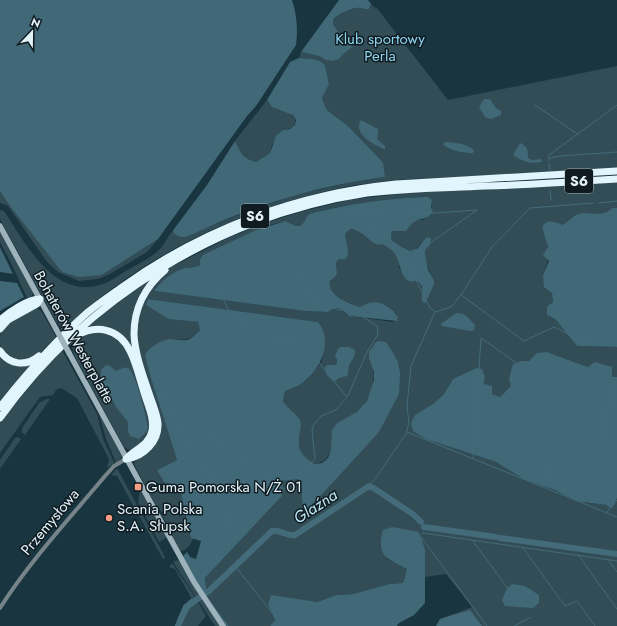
<svg xmlns="http://www.w3.org/2000/svg" width="617" height="626" viewBox="0 0 617 626" font-family="Jost,sans-serif">
  <style>
    .green { fill: #334d57; fill-rule: evenodd }
    .forest { fill: #406877 }
    .water { fill: #436b7a }
    .lines { fill: none; stroke-linecap: round; stroke-linejoin: round }
    .stream { stroke: #436b7a; stroke-width: 1 }
    .river { stroke: #436b7a; stroke-width: 6 }
    .minor { stroke: #768489; stroke-width: 4 }
    .secondary { stroke: #9db2bb; stroke-width: 5.5 }
    .motorway { stroke: #e1f5fd; stroke-width: 7 }
    .secondary-bridge { stroke: #9db2bb; stroke-width: 5.5 }
    .poi-dot { fill: #f49e88; stroke: #0f1b20; stroke-width: 1.5 }
    .labels { text-anchor: middle; stroke-width: 3; stroke-linejoin: round; paint-order: stroke }
    .shield { fill: #0f1b20; stroke: #a3b2b8; stroke-width: 1 }
    .shield-label { font-size: 14px; font-weight: bold; fill: #e2f2f9 }
    .park-label { font-size: 15px; fill: #8fd7f1; stroke: #0f1b20 }
    .street-label { font-size: 15px; fill: #e2f2f9; stroke: #0f1b20 }
    .poi-label { font-size: 15px; fill: #e2f2f9; stroke: #0f1b20; text-anchor: start }
    .water-label { font-size: 16px; font-style: italic; fill: #bfe9f9; stroke: #0f1b20 }
  </style>
  <rect width="100%" height="100%" fill="#193540"/>
  <path class="green" d="M371,4L375,8L376,7L448,100L617,66V169C571,172 524,174 478,176C443,178 407,178 372,183C349,185 326,191 304,197C214,221 130,266 62,331L58,322L57,323L0,219V210L4,211C27,245 55,303 106,283C112,280 118,276 124,272C136,265 150,259 160,249C165,243 169,235 174,229L173,231L189,235L240,214L299,194L366,179L385,177L378,157L348,126L327,110L322,98L329,84L325,65C318,58 308,59 299,58L301,52L319,56L326,60L339,59L343,54L349,38L343,39L333,24V20C338,15 349,9 356,8C361,7 364,10 369,9Z
    M267,100C268,102 270,105 273,107C280,112 296,110 295,122C295,128 288,129 283,130L272,145L270,153L256,162C244,158 241,153 235,141Z
    M617,182V208H612L609,211L601,215H577L563,225L542,227C549,248 551,254 543,275L552,293L553,302L547,315L555,319L577,346L617,347V377H612V367H588L547,352L529,361H521L511,386L500,397L492,394L484,384L485,377H459L453,379L444,394L434,403L415,415L426,439L496,462L525,480L555,490L576,501L606,505L612,509L617,498V626H436L440,619L472,607L446,574L425,577V549L419,532L387,559L407,569L403,583L389,584L353,594L336,595L317,602L297,600L268,605L275,620L270,626H229L207,597L205,578L282,496L280,481L298,479L301,484L303,514L399,394L372,365C377,380 370,404 356,413C350,417 343,420 337,423C333,439 334,461 315,464C300,455 297,449 300,432C301,428 302,424 300,420C296,413 287,408 283,401L285,391L305,382L322,361L324,349L318,322L148,299L146,305L168,319L199,322L200,330C189,341 185,340 171,339L152,382L177,460L157,470L179,486L183,500L186,521L191,538H193C191,545 186,551 180,551L171,537L173,536L162,515L164,514L155,505L134,464L136,459L153,445L138,348L137,322L147,293L164,273L171,267L228,238L262,224L300,212L349,200L416,192L558,186ZM425,197L430,198L432,203L431,214L423,220H417L413,222L406,231H393L391,233C391,235 391,238 392,240C395,242 407,250 410,251C422,248 420,240 429,237L430,245C428,247 426,248 425,250C423,257 430,274 434,280L426,302L421,285L416,281L413,282L399,268L398,257L394,253L385,245L377,244L356,230H349L346,233L345,235L347,244L345,259L338,260L336,263L337,273C334,276 331,279 330,283C327,295 351,304 360,307C362,307 364,306 366,305C378,300 392,305 398,317L393,322L356,317L347,315L341,309L338,308L332,309L327,312L305,311L154,291C161,281 172,272 184,268C189,267 195,268 200,265L201,262L237,239L265,226L286,221C297,227 301,230 307,216C313,211 323,211 330,209C361,202 393,198 425,197Z
    M0,189L102,275L158,239L147,252L108,275L98,279L79,281L58,272L47,262L8,206L0,203Z
    M0,231L33,292L32,296L28,300L11,263L0,242Z
    M155,275C115,326 138,363 155,417C158,437 148,448 132,456L131,455L142,449L148,443L153,435L154,427L153,416L135,359L127,342L114,331L100,327L86,328L108,309Z
    M37,308L42,312L56,337L41,352L30,360H12C8,356 3,352 1,348C0,345 0,342 0,338C1,320 23,315 37,308Z
    M105,332L121,341L130,357L151,424L147,438L131,451L124,447L73,353L74,352L70,343L86,333Z
    M62,350L97,414L103,439L114,462L113,464L107,468L109,459L77,398L61,388L56,390L53,395L40,397L0,453V423L32,383Z
    M0,354L2,356L32,363L0,402Z
    M46,399H50L25,435L22,432V428L39,403Z
    M99,414L122,456L121,459L116,463L106,439Z
    M18,437L21,439L0,469V460L15,438Z
    M116,469L118,470L165,557L164,559H163L117,476L111,475Z
    M140,491L146,498L167,537L159,542L138,502Z
    M177,560L181,562L202,600L221,626H215L173,562Z
    M172,563L194,595L206,616L198,626H181L189,610L194,603L175,569L169,567Z"/>
  <path class="forest" d="M0,0H292C297,14 298,31 296,45L256,106L247,116L158,239L102,275L79,277L62,272L10,206L0,191Z
    M339,0H368L371,4L369,9C364,10 361,7 356,8C349,9 337,15 333,20V24L343,39L358,38L360,41L343,54L339,59L332,61L326,60L319,56L301,52Z
    M299,58C308,59 319,58 325,65L329,84L322,98L327,110L348,126L378,157L383,163L385,177C336,183 288,196 242,213C222,220 204,230 185,237C179,237 175,236 173,231L174,229L207,185L235,141C241,153 243,158 256,162L270,153L276,136L283,130L290,129L295,125L296,120L293,115L272,107L267,100L290,62Z
    M484,99H490L496,108L501,111V115L491,119L485,117L479,107Z
    M361,120L378,129V134L377,139L385,146V149C374,146 352,133 361,120Z
    M445,142C454,142 467,144 474,150L473,153C465,153 449,151 443,144Z
    M520,143C528,146 528,151 528,158L532,160L541,159L542,162C530,164 523,162 513,155Z
    M425,197H428L432,200L431,208L433,211C429,219 422,218 416,221C411,223 409,228 406,231H393L391,233C391,235 391,238 392,240C395,243 407,250 410,251L418,248L423,241L427,237L431,238L430,245L425,250V254L428,270L434,280V284L426,302L424,303L422,301C421,292 426,286 416,281C400,286 401,260 394,253C392,251 387,246 384,245C383,244 379,245 378,245C370,242 364,233 355,230C351,228 347,231 345,235C346,240 351,256 345,259C343,260 340,259 338,260L336,263L337,273L335,277L330,281C327,295 348,303 360,307C363,306 365,304 369,303C380,300 392,307 398,317L397,321L349,316L341,309L338,308L332,309L328,312L305,311L154,291C161,281 172,272 184,268C189,267 195,268 200,265V260L203,255L256,230L286,221C297,227 301,230 307,216C313,211 323,211 330,209C361,202 393,198 425,197Z
    M612,208H617V347L577,346L555,319L547,315V307L553,302L552,293L544,287L543,275L549,261L543,255L548,247L542,227C548,218 554,222 563,225C567,222 571,218 576,215C589,209 600,220 612,208Z
    M0,247L13,274L0,272Z
    M0,281L17,283L24,297L0,311Z
    M148,299L318,322C333,341 322,366 305,381C300,386 292,388 285,391L283,401C287,408 296,413 300,420C302,424 301,428 300,432C297,449 300,455 315,464L322,463L328,458L331,450L332,430L337,423L357,412L367,401L374,380V372L369,358V352L376,342L380,341L386,342L392,351L398,362L400,373L399,394L379,432L303,515L301,484L298,479L281,481L282,496L205,578L207,597L229,626H225L207,600L182,557L187,552L190,557L196,559L201,541L191,538C186,521 184,503 179,486L169,490L157,470L177,460L152,382L145,356C147,348 163,339 171,339C176,339 182,341 187,340C192,338 196,334 200,330L198,322L168,319L146,305Z
    M456,313C465,312 469,319 475,325L474,330L470,331L442,326L441,324Z
    M341,347H349L355,350C356,357 351,360 349,366C348,370 349,373 347,376L339,378L334,382L326,374L325,367L327,365H335L337,363V359L335,356L338,349Z
    M547,352L588,367L595,362L612,367V377H617V498L612,509L606,505L576,501L555,490L525,480L496,462L426,439L413,431L411,423L415,415L434,403L444,394L453,379L477,368L482,369L485,377L484,384L492,386V394L500,397L511,386L509,379L513,364L521,361H529L537,353Z
    M106,365L110,366L116,371C119,370 124,366 128,368C136,372 146,417 148,427L147,431L139,439L130,436L128,431V422L116,407L101,378V370Z
    M392,527L419,532L425,549V603L414,615L399,623L397,626H270L275,620L268,605L271,595L317,602L336,595L353,594L389,584L403,583L407,569C387,559 376,556 383,530Z
    M512,584L525,586L539,595V603L533,608L505,606L502,600L506,590Z
    M192,598L194,603L189,610L181,626H175C179,615 182,605 192,598Z"/>
  <path class="water" d="M470,610L482,626H436L440,619Z"/>
  <g class="lines">
    <path class="stream" d="M535,105L577,134
      M550,158L560,156L617,152
      M549,161V155L617,105
      M549,164L550,170
      M550,191L551,200
      M599,203L617,201
      M352,214L349,211L354,209L359,208L377,210L393,207
      M406,215L477,210L406,260L430,308L434,311
      M357,217C367,224 376,231 385,239C395,248 398,246 405,259
      M265,227L280,246
      M283,250L297,270L312,296L338,310L351,309L377,326L378,334L366,354L348,396
      M461,295L524,341L554,327L587,343L617,316
      M159,387L188,444L204,465L224,502L234,540
      M203,431L284,489
      M407,432L617,517
      M600,439L614,386L617,383
      M473,458L481,338L515,362
      M375,479L406,434L409,423L407,406L411,366L435,312L451,307L461,295L492,247L530,208L594,203
      M369,486L374,480
      M541,486L555,455L617,434
      M606,513L617,500
      M424,529L425,527
      M423,533L617,561
      M422,534L423,532
      M421,537L487,626
      M473,541L509,590
      M523,548L565,606L577,601L595,626
      M579,556L617,609
      M609,561L617,572
      M235,566L277,619
      M206,593L202,577L207,567L315,459L312,430L314,424L321,416L336,410L347,397L316,359L302,344L291,343L268,337L237,320L229,312L218,286
      M514,626L531,617"/>
    <path class="river" d="M424,527L496,537
      M500,538L617,554
      M178,626L186,607L209,591L272,531C280,529 287,537 295,535L369,486L375,489L414,515L421,522"/>
    <path class="minor" d="M0,608C30,561 69,519 105,476L114,466L126,459"/>
    <path class="secondary" d="M0,226L56,329
      M69,353L194,582L223,626"/>
    <path class="motorway" d="M0,320C9,312 28,299 40,299
      M0,329L8,320L37,304L40,299
      M76,336C96,324 119,328 130,351C136,363 139,376 143,389C146,401 155,418 152,431C149,445 137,448 128,457
      M0,351C9,365 26,367 39,356
      M0,407C27,373 55,341 88,312C99,303 111,295 122,287C203,229 297,194 396,184L617,171
      M0,418C86,298 221,215 367,193C406,188 446,188 485,186C529,185 573,182 617,179
      M126,459C144,457 159,441 158,423C157,415 154,407 151,399C144,378 135,356 134,334C134,308 146,286 165,270"/>
    <path class="secondary-bridge" d="M56,329L69,353"/>
  </g>
  <g class="poi-dot">
    <rect x="134" y="483" width="8" height="8" rx="2"/>
    <circle cx="109" cy="518" r="4"/>
  </g>
  <g class="labels">
    <g class="shield">
      <rect x="565" y="169" width="28" height="24" rx="3"/>
      <rect x="241" y="204" width="28" height="24" rx="3"/>
    </g>
    <g class="shield-label">
      <text x="579" y="186">S6</text>
      <text x="255" y="221">S6</text>
    </g>
    <g class="park-label">
      <text x="380" y="44">Klub sportowy<tspan x="380" dy="17">Perla</tspan></text>
    </g>
    <g class="street-label">
      <text transform="translate(74 337) rotate(61)" y="5">Bohaterów Westerplatte</text>
      <text transform="translate(50 522) rotate(-50)" y="5">Przemysłowa</text>
    </g>
    <g class="poi-label">
      <text x="146" y="492">Guma Pomorska N/Ż 01</text>
      <text x="117" y="514">Scania Polska<tspan x="117" dy="17">S.A. Słupsk</tspan></text>
    </g>
    <g class="water-label">
      <text transform="translate(315 506) rotate(-33)" y="6">Glaźna</text>
    </g>
  </g>
  <g transform="translate(32 32) rotate(22)" stroke="#0f1b20" stroke-width="3" paint-order="stroke">
  <path d="M0-3L7 15L0 10L-7 15Z" fill="#e2f2f9"/>
  <text y="-6" font-size="11" font-weight="bold" text-anchor="middle" fill="#e2f2f9">N</text>
  </g>
</svg>
